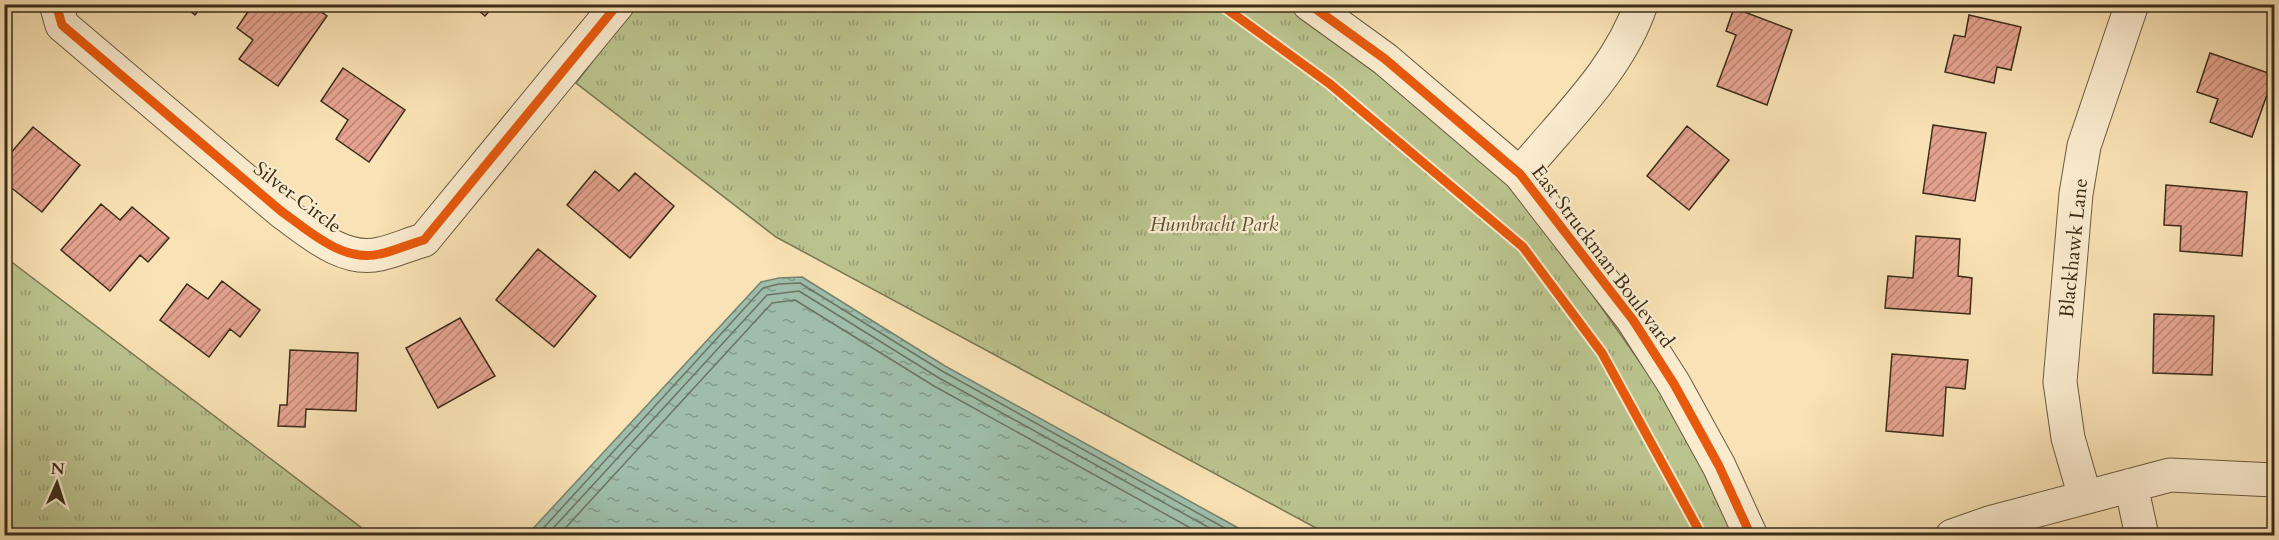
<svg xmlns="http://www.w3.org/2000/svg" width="2279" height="540" viewBox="0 0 2279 540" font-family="Cardo,serif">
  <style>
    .park { fill: url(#park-tufts); stroke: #7a7854; stroke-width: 1.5 }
    .water { fill: url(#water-ripples); stroke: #768470; stroke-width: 1.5 }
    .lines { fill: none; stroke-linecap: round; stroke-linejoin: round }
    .shore { stroke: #6c7562; stroke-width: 1.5 }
    .building { fill: url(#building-hatch); stroke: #3a2c18; stroke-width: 1.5 }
    .street-casing { stroke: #6a5a3f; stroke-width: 35 }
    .street { stroke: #fbeccf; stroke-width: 33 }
    .cycleway-casing { stroke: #fbeccf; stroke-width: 13 }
    .cycleway { stroke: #e8590c; stroke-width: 9 }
    .labels { text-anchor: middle; stroke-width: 4.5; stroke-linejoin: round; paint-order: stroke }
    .street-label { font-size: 20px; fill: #3a2c18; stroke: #fbeccf }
    .park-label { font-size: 20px; font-style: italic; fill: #5a5236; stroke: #fbeccf }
  </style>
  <defs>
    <pattern id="park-tufts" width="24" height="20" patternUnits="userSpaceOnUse" patternTransform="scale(1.5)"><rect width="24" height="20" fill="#bbc48f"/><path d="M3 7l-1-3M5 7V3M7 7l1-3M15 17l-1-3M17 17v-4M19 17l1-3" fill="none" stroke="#999f74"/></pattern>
    <pattern id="water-ripples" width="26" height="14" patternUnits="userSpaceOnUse" patternTransform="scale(1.5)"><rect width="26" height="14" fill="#9ebeab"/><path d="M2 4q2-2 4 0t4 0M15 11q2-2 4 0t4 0" fill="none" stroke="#829b8a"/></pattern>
    <pattern id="building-hatch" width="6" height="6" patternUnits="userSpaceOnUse" patternTransform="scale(1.5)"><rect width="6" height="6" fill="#e5a38f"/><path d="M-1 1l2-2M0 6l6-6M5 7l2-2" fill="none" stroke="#bb8574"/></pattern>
  </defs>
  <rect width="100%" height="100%" fill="#f9e2b5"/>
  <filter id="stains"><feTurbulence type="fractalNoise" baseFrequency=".00333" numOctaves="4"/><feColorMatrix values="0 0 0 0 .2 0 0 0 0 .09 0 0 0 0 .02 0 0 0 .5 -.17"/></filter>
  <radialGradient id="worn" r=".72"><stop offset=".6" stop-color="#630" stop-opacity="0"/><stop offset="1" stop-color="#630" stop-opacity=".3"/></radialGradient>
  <path class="park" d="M636,5H1284L1370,65L1514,183L1675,412L1736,535H1329L776,237L576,83Z
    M4,257H5L371,535H5Z"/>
  <path class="water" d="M802,277L945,366L1242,530L1258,535H527L761,282L779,278Z"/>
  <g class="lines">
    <path class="shore" d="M536,536L763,288L779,284L800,283L942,371L1239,536
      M546,536L767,295L799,291L939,378L1224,536
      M558,536L772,303L795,300L934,386L1205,536"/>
  </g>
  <path class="building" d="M182,4H204L195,15Z
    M253,4H309L327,16L278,86L239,59L253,40L237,28Z
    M471,4H495L485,16Z
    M2249,4H2274V11L2248,7Z
    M1734,8L1792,30L1767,105L1717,86L1736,35L1726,31Z
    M1969,15L2021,27L2011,70L1997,67L1994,83L1945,72L1954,35L1965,37Z
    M2210,53L2274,75L2252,137L2210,122L2218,99L2197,92Z
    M343,68L405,110L369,162L336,139L348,120L321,101Z
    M1933,125L1986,133L1975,201L1923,193Z
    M1687,126L1729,160L1689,210L1647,176Z
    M33,127L80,165L42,212L4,182V161Z
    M595,171L619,191L635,173L674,206L630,258L567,205Z
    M2166,185L2247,192L2242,256L2180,251L2181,226L2164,225Z
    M101,204L120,220L132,207L169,238L148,262L140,255L110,291L61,250Z
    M1916,236L1960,239L1958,276L1972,278L1970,314L1885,308L1888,276L1913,278Z
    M538,249L596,296L554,347L496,300Z
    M222,281L260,310L240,337L230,329L209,357L160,320L187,284L208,299Z
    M2154,314L2214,316L2212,375L2153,373Z
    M460,318L495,376L438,408L406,348Z
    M290,350L358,353L356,411L306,409L305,427L278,426L280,405H287Z
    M1892,354L1968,360L1965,389L1946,387L1943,436L1886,431Z"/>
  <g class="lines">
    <defs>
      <path id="street" d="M56,4L62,25L281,211C309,231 343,263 380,254C395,251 409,244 424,240L618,4
        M1309,4L1385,59L1520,174L1633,320L1674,384L1719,466L1751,536
        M1520,174C1563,121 1619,70 1641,4
        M2131,485L2142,536
        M2085,497L2068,438L2060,382L2076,194L2084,146L2132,4
        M1952,536L1989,523L2170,475L2274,480"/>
    </defs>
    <use href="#street" class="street-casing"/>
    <use href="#street" class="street"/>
    <defs>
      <path id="cycleway" d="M56,4L62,25L281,211C309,231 343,263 380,254C395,251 409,244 424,240L618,4
        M1220,4L1330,84L1523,247L1602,353L1702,536
        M1309,4L1385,59L1520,174L1633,320L1674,384L1719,466L1751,536"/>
    </defs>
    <use href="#cycleway" class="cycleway-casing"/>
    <use href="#cycleway" class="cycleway"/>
  </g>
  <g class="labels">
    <g class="street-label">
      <text transform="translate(298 197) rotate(37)" y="7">Silver Circle</text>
      <text transform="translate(2073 248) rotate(-84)" y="7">Blackhawk Lane</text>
      <text transform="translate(1603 256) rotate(53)" y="7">East Struckman Boulevard</text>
    </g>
    <g class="park-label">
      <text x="1214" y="231">Humbracht Park</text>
    </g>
  </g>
  <rect width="2279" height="540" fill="none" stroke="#f9e2b5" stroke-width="24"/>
  <rect x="6" y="6" width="2267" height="528" fill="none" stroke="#3a2c18" stroke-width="3"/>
  <rect x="12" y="12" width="2255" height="516" fill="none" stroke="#3a2c18" stroke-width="1.5"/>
  <g transform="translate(57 483) rotate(3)" stroke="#fbeccf" stroke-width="4.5" paint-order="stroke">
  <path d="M0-4.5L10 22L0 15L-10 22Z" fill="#3a2c18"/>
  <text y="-9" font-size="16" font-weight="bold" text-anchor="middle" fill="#3a2c18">N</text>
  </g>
  <rect width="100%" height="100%" filter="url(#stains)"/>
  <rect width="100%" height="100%" fill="url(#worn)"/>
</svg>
